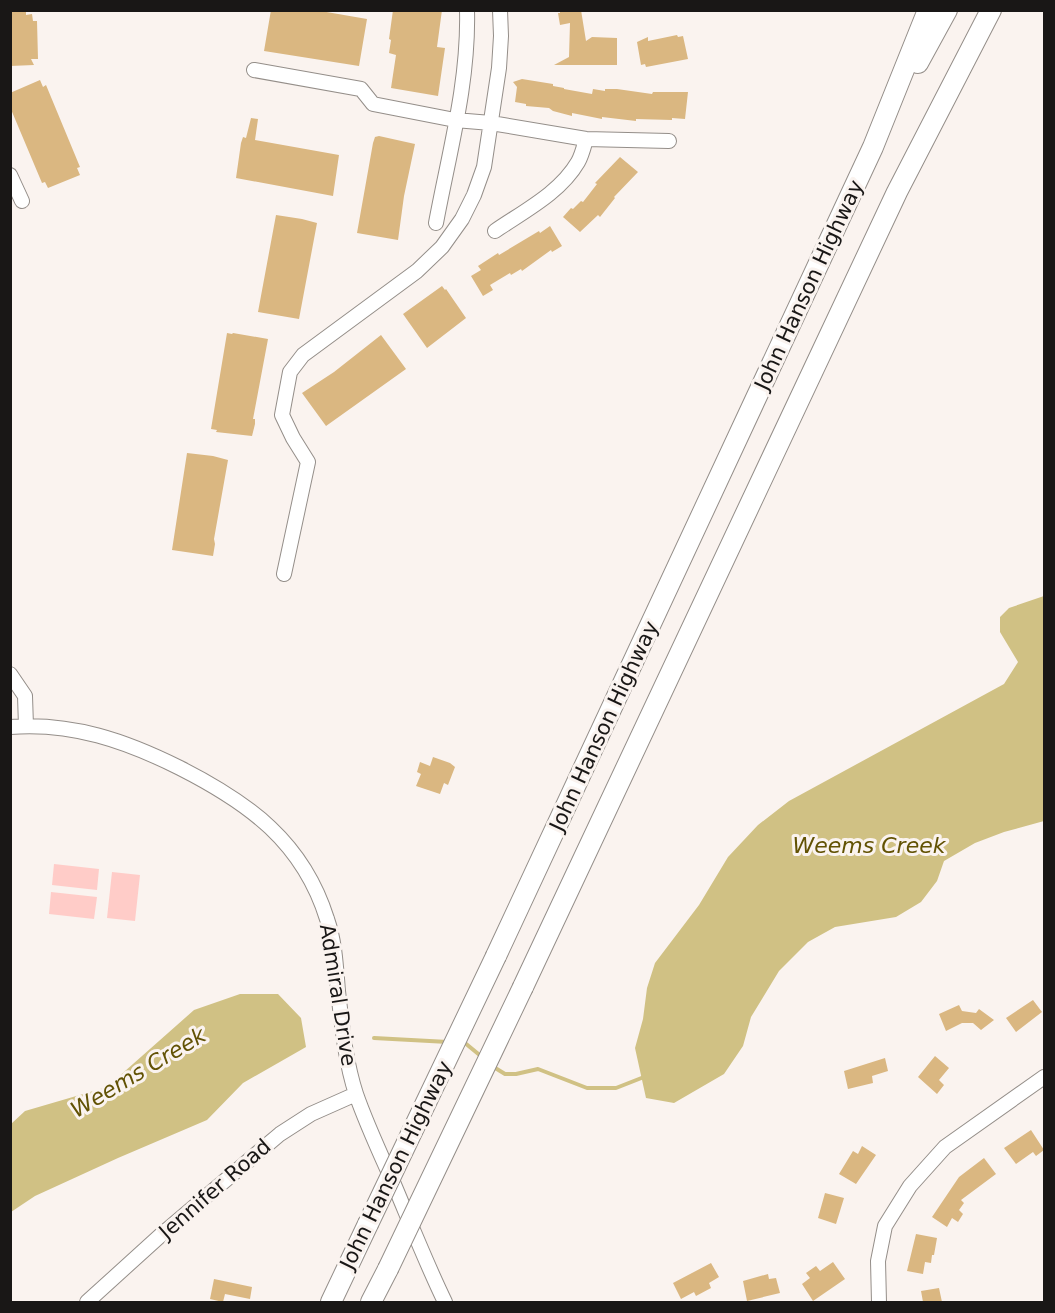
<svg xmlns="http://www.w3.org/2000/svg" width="1055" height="1313" viewBox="0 0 1055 1313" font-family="'DejaVu Sans',sans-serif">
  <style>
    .green { fill: #ffccc8 }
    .water { fill: #d0c184 }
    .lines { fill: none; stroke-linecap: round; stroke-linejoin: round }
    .stream { stroke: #d0c184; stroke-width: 4 }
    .building { fill: #dab781 }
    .minor-casing { stroke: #948e89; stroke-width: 16 }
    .highway-casing { stroke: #948e89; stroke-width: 22 }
    .minor { stroke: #fff; stroke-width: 14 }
    .highway { stroke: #fff; stroke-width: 20 }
    .highway-bridge-casing { stroke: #948e89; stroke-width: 22; stroke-linecap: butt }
    .highway-bridge { stroke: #fff; stroke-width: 20 }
    .labels { text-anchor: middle; stroke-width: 6; stroke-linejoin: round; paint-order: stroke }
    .street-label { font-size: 21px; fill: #191716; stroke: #faf3ef }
    .water-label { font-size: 22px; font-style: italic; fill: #625204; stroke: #faf3ef }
  </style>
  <rect width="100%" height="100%" fill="#faf3ef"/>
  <path class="green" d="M54,864L99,869L97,890L52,885Z
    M112,872L140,875L135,921L107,918Z
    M51,892L97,897L94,919L49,914Z"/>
  <path class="water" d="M1044,596V821L1004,832L975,843L944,861L937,881L921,902L896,917L835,927L808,942L779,971L751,1017L743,1046L724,1074L674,1103L646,1098L635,1048L643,1019L647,988L655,963L699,905L728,857L758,825L789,801L1004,684L1018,662L1000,632V617L1009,608Z
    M240,994H278L301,1018L306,1047L243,1083L207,1120L118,1158L35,1196L11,1212V1124L25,1111L107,1087L194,1010Z"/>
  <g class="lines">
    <path class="stream" d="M374,1038L448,1042
      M461,1043H465L482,1057
      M492,1066L505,1074H516L538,1069L587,1088H616L644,1077"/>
  </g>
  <path class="building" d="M10,10H26V15L32,14L33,21H37L38,59H31L34,65L10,66Z
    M271,10H315L367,19L359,66L264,51Z
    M393,10H442L437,47L445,48L438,96L391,88L396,55L389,53L391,40L389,39Z
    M560,10H581L586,41L592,37L617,38V65H554L569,57L570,23L560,25L558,13H560Z
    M677,35L678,37L683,36L688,59L646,67L645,64L641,65L637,42L648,37V41Z
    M522,79L553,84V86L564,88V89L592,94L593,89L605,91V89H617L652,94L653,92H688L685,119L672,118V120L636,119V121L602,117V119L572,113V116L553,111L549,108L526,106V104L515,102L517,87L513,82Z
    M40,80L43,87L46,85L80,167L77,168L80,175L48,188L45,182L42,183L10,107V93Z
    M251,118L258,119L255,140L339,155L333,196L236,178L241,143L243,137L246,138Z
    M379,136L415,144L404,196L398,240L357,233L373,143L375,137Z
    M620,157L638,172L614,197L615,198L600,217L598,215L580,232L563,217L571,208L573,209L581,201L583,202L597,184L595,183Z
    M276,215L302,219L317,223L299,319L258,312Z
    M550,226L562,246L552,252L551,250L522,271L521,269L511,275L510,273L490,285L493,290L483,296L471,276L481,270L478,266L498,253L499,255L539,231L540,233Z
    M442,286L445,290L446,289L466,318L427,348L403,314Z
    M227,333L232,334L233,333L268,339L253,419H255V424L252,436L216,432L217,430L211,429Z
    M381,335L406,369L326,426L302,393L334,372Z
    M187,453L213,456L228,460L214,539L215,544L213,556L172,550Z
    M433,757L450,763L455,767L448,785L444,783L440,794L416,786L421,774L417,772L420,762L430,766Z
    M1033,1000L1042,1012L1016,1032L1006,1018Z
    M959,1005L962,1011L976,1013L979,1009L994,1020L981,1030L973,1023H962L946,1031L939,1014Z
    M935,1056L949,1068L939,1080L944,1085L937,1094L918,1077Z
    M885,1058L888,1071L872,1076L873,1083L848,1089L844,1071Z
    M1031,1130L1044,1150L1036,1156L1033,1152L1016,1164L1004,1148Z
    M862,1146L876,1155L856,1184L839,1174L853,1151L858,1154Z
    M984,1158L996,1174L961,1200L964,1203L959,1210L963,1214L958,1222L952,1218L947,1227L932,1217L959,1177Z
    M825,1193L844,1198L836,1224L818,1218Z
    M916,1234L937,1238L934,1255H932L931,1263L925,1262L923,1274L907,1271Z
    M833,1262L845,1279L813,1301L802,1284L810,1278L806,1273L816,1266L820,1271Z
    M711,1263L719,1277L709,1283L711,1288L696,1296L694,1292L681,1299L673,1283Z
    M768,1274L769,1279L776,1278L780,1293L747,1301L743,1281Z
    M214,1279L252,1287L250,1299L225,1294L223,1302L210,1299Z
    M939,1288L942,1302H923L921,1291Z"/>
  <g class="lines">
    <defs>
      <path id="minor" d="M254,70L361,89L373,104L455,120L491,123L586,139L669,141
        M10,175L22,201
        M436,223C449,153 469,82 467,10
        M495,231C524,211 560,193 578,162C582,155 584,146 586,139
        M284,574L308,462L293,438L282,415L290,372L303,355L417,271L442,247L462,219L474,195L484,167L499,68L501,36L500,10
        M10,674L25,696L26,726
        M10,727C72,722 126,741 180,768C249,803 303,842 327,919C335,942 336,967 338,991C342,1025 345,1060 356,1094C366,1123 380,1153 393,1182C410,1222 426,1263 445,1302
        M87,1302L162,1234L280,1134L311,1114L356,1094
        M879,1302L878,1261L885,1226L910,1186L945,1147L1044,1077"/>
      <path id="highway" d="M918,63L947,10
        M496,956L873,147L928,10
        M523,987L897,192L991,10
        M331,1302L368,1224
        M371,1302L388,1269"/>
    </defs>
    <use href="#minor" class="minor-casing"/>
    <use href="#highway" class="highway-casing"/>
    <use href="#minor" class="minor"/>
    <use href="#highway" class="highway"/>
    <defs>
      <path id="highway-bridge" d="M368,1224L496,956
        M388,1269L523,987"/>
    </defs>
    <use href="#highway-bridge" class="highway-bridge-casing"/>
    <use href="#highway-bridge" class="highway-bridge"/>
  </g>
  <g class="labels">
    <g class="street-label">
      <text transform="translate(809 285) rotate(-65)" y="7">John Hanson Highway</text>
      <text transform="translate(604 726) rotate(-65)" y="7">John Hanson Highway</text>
      <text transform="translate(338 995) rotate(81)" y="7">Admiral Drive</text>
      <text transform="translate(396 1165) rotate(-64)" y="7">John Hanson Highway</text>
      <text transform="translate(215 1189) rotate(-41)" y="7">Jennifer Road</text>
    </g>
    <g class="water-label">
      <text x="869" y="853">Weems Creek</text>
      <text transform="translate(138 1072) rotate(-31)" y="8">Weems Creek</text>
    </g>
  </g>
  <rect width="1055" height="1313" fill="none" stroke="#191716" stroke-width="24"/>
</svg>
